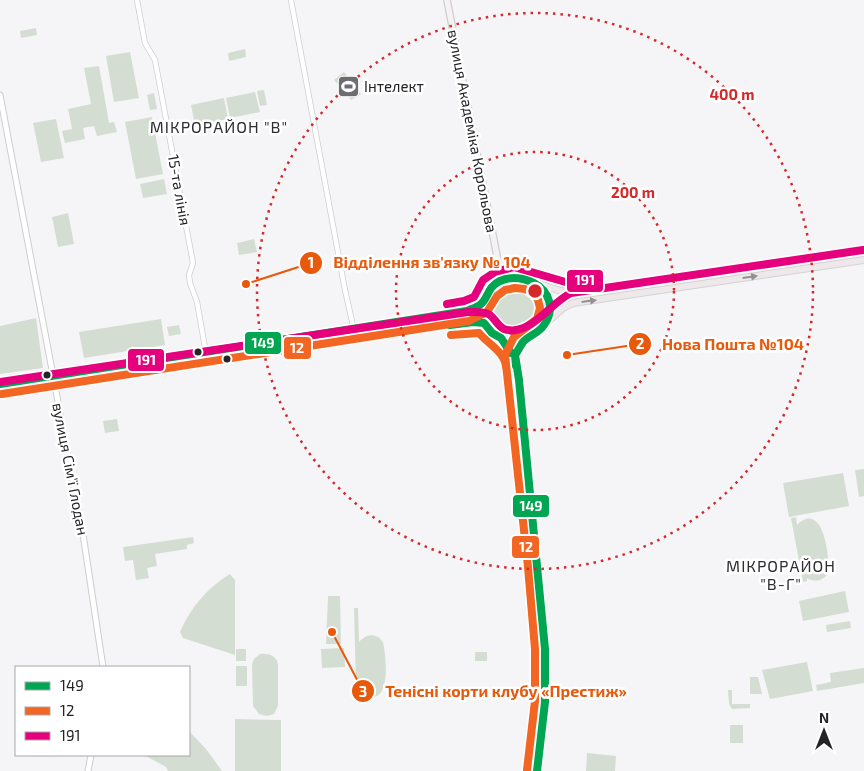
<svg xmlns="http://www.w3.org/2000/svg" width="864" height="771" viewBox="0 0 864 771" font-family="'Exo 2',sans-serif">
  <style>
    .green { fill: #d4ddd2 }
    .lines { fill: none; stroke-linecap: round; stroke-linejoin: round }
    .minor-casing { stroke: #ceced0; stroke-width: 6 }
    .tertiary-casing { stroke: #ceced0; stroke-width: 7 }
    .secondary-casing { stroke: #ceced0; stroke-width: 8 }
    .primary-casing { stroke: #d3d3d5; stroke-width: 8 }
    .minor { stroke: #fefefe; stroke-width: 4.5 }
    .tertiary { stroke: #fefefe; stroke-width: 5 }
    .secondary { stroke: #f6f2f4; stroke-width: 5.5 }
    .primary { stroke: #eee8ea; stroke-width: 6 }
    .bus-1-casing { stroke: #fff; stroke-width: 11 }
    .bus-2-casing { stroke: #fff; stroke-width: 11 }
    .bus-3-casing { stroke: #fff; stroke-width: 11 }
    .bus-1 { stroke: #00a651; stroke-width: 8 }
    .bus-2 { stroke: #f26522; stroke-width: 8 }
    .bus-3 { stroke: #e5007d; stroke-width: 8 }
    .oneway { fill: #939092 }
    .ring { fill: none; stroke: #d62828; stroke-width: 2.5; stroke-dasharray: 2.5 5 }
    .bus-dot { fill: #242426; stroke: #fff; stroke-width: 2 }
    .labels { text-anchor: middle; stroke-width: 5; stroke-linejoin: round; paint-order: stroke }
    .poi-label { font-size: 15px; fill: #242426; stroke: #fff; text-anchor: start }
    .street-label { font-size: 15px; fill: #242426; stroke: #fff }
    .neighbourhood-label { font-size: 16px; letter-spacing: 1px; fill: #2f2f33; stroke: #fff }
    .centre { fill: #d62828; stroke: #fff; stroke-width: 2.5 }
    .ring-label { font-size: 15px; text-anchor: middle; font-weight: bold; fill: #d62828; stroke: #fff; stroke-width: 5; stroke-linejoin: round; paint-order: stroke }
    .leader { fill: none; stroke: #e8590c; stroke-width: 2 }
    .callout-dot { fill: #e8590c; stroke: #fff; stroke-width: 2 }
    .mark-label { font-size: 15px; text-anchor: middle; font-weight: bold; fill: #fff }
    .callout-label { font-size: 16px; text-anchor: middle; font-weight: bold; fill: #e8590c; stroke: #fff; stroke-width: 5; stroke-linejoin: round; paint-order: stroke }
    .line-badge { stroke: #fff; stroke-width: 2 }
    .badge-label { font-size: 14px; text-anchor: middle; font-weight: bold; fill: #fff }
  </style>
  <rect width="100%" height="100%" fill="#f5f5f8"/>
  <path class="green" d="M36,28L37,35L21,38L20,31Z
    M245,49L246,57L229,61L228,53Z
    M130,52L139,98L114,102L106,56Z
    M99,66L109,123L114,122L117,132L97,136L94,126L83,128L85,139L65,143L62,131L72,129L68,109L91,104L84,68Z
    M344,72L361,94L351,100L334,80Z
    M264,90L267,105L260,106L257,91Z
    M255,92L260,112L230,118L226,98Z
    M154,93L157,109L150,110L147,95Z
    M224,98L228,119L195,125L191,105Z
    M152,117L163,174L136,179L125,122Z
    M56,119L64,158L41,162L33,123Z
    M164,179L167,194L143,198L140,184Z
    M68,213L74,244L58,247L52,217Z
    M254,239L257,252L239,255L237,243Z
    M486,274H493L476,299V289Z
    M515,283C533,284 556,303 540,322C534,330 527,332 517,334C477,339 470,287 515,283Z
    M36,318L43,368L0,374V326Z
    M161,319L165,345L84,358L79,332Z
    M179,325L181,334L169,336L167,327Z
    M347,332V334L211,356V354Z
    M197,356L198,358L60,379V377Z
    M117,419L119,431L105,433L103,421Z
    M864,469V496L859,497L855,470Z
    M843,473L849,506L789,517L783,483Z
    M796,517L797,525C823,500 829,555 829,571C824,581 816,583 807,578V581L803,582L791,518Z
    M193,537L194,543L187,545V549L155,554L157,566L147,568L149,578L136,580L133,560L125,561L123,547Z
    M230,574L235,580V655L183,638L180,632C190,608 208,587 230,574Z
    M845,591L849,612L803,621L799,601Z
    M328,596H340L341,644H326Z
    M354,608H358L359,642C366,634 376,632 383,642C386,655 391,699 371,697C364,696 362,692 360,686H356Z
    M850,621L851,628L827,632L826,625Z
    M344,648L345,667L322,668L321,649Z
    M236,649H246V661H236Z
    M475,652H487V661H475Z
    M260,654C268,653 276,655 278,664V706L274,714L267,716L259,714L253,706L252,664L254,659Z
    M807,662L813,691L770,699L762,670Z
    M236,666H247V686H236Z
    M864,668V683L817,691L816,685L831,682L830,673Z
    M750,677H758L762,694H750Z
    M728,690H732V704H750V708L732,709L729,704Z
    M235,719L281,720V771H235Z
    M730,725H743V743H730Z
    M189,731L206,749L222,771H168L166,767L144,755H189Z
    M587,753L616,756L615,771H586Z"/>
  <g class="lines">
    <defs>
      <path id="minor" d="M137,0L145,43L155,60L193,263L189,275L190,283L197,302L206,353
        M291,0L345,290L356,339"/>
      <path id="tertiary" d="M0,95L83,534L103,667
        M88,771L91,755"/>
      <path id="secondary" d="M447,0L498,261L493,285
        M498,261L515,277
        M501,338L511,353L515,355
        M528,339L522,343L515,355L519,380L538,566L545,649V702L537,771"/>
      <path id="primary" d="M515,277C567,283 558,340 514,340C505,340 497,338 490,331C467,307 487,282 515,277Z
        M539,284L561,291L574,293L864,250
        M547,322L563,308L573,303L864,260
        M0,384L436,317L467,311L481,304
        M0,392L433,327L469,322L484,323"/>
    </defs>
    <use href="#minor" class="minor-casing"/>
    <use href="#tertiary" class="tertiary-casing"/>
    <use href="#secondary" class="secondary-casing"/>
    <use href="#primary" class="primary-casing"/>
    <use href="#minor" class="minor"/>
    <use href="#tertiary" class="tertiary"/>
    <use href="#secondary" class="secondary"/>
    <use href="#primary" class="primary"/>
    <defs>
      <path id="bus-1" d="M450,325L473,322L484,323L492,333L501,338L511,353L515,355L516,366
        M0,384L467,311C471,309 478,307 481,304C489,297 487,287 500,281C511,276 524,278 534,283C550,291 555,310 544,325C539,333 530,335 523,342C520,346 518,351 515,355L519,380L545,649V702L537,771"/>
      <path id="bus-2" d="M451,335L479,333C488,344 505,352 506,367
        M2,394L469,321L487,312L497,296L505,290L515,288L525,289L533,293L538,300L540,308L537,319L514,337L505,355L528,567L535,649V701L527,770"/>
      <path id="bus-3" d="M447,304L464,301L474,297L483,280L495,272L514,267L569,283L589,280
        M0,382L468,312C474,312 485,311 490,315C496,320 498,326 504,329C529,338 550,303 571,293L863,250"/>
    </defs>
    <use href="#bus-1" class="bus-1-casing"/>
    <use href="#bus-2" class="bus-2-casing"/>
    <use href="#bus-3" class="bus-3-casing"/>
    <use href="#bus-1" class="bus-1"/>
    <use href="#bus-2" class="bus-2"/>
    <use href="#bus-3" class="bus-3"/>
  </g>
  <defs><path id="oneway-solid" d="M-6-.8H1V-3.2L6.5 0L1 3.2V.8H-6Z" transform="scale(1.25)"/></defs>
  <g class="oneway">
    <use href="#oneway-solid" transform="translate(750 277) rotate(-8)"/>
    <use href="#oneway-solid" transform="translate(589 301) rotate(-7)"/>
  </g>
  <g class="ring">
    <circle cx="535" cy="291" r="139"/>
    <circle cx="535" cy="291" r="278"/>
  </g>
  <defs>
    <symbol id="stadium-square" viewBox="-11 -11 22 22"><rect x="-9" y="-9" width="18" height="18" rx="4" fill="#6d6d70" stroke="#fff"/><path d="M0-5a6.5 5 0 1 0 0 10a6.5 5 0 1 0 0-10ZM-3.5-1.8h7v3.6h-7Z" fill="#fff"/></symbol>
  </defs>
  <g fill-rule="evenodd">
    <use href="#stadium-square" x="336" y="74" width="25" height="25"/>
  </g>
  <g class="bus-dot">
    <circle cx="198" cy="352" r="4.5"/>
    <circle cx="227" cy="359" r="4.5"/>
    <circle cx="47" cy="375" r="4.5"/>
  </g>
  <g class="labels">
    <g class="poi-label">
      <text x="364" y="92">Інтелект</text>
    </g>
    <g class="street-label">
      <text transform="translate(472 131) rotate(79)" y="5">вулиця Академіка Корольова</text>
      <text transform="translate(179 190) rotate(80)" y="5">15-та лінія</text>
      <text transform="translate(70 469) rotate(79)" y="5">вулиця Сім'ї Глодан</text>
    </g>
    <g class="neighbourhood-label">
      <text x="219" y="133">МІКРОРАЙОН "В"</text>
      <text x="781" y="572">МІКРОРАЙОН<tspan x="781" dy="18">"В-Г"</tspan></text>
    </g>
  </g>
  <circle cx="535" cy="291" r="8" class="centre"/>
  <g class="ring-label">
    <text x="732" y="100">400 m</text>
    <text x="633" y="198">200 m</text>
  </g>
  <path class="leader" d="M246 284L311 263M567 355L640 344M332 632L363 691"/>
  <g class="callout-dot">
    <circle cx="246" cy="284" r="5"/>
    <circle cx="567" cy="355" r="5"/>
    <circle cx="332" cy="632" r="5"/>
    <circle cx="311" cy="263" r="12"/>
    <circle cx="640" cy="344" r="12"/>
    <circle cx="363" cy="691" r="12"/>
  </g>
  <g class="mark-label">
    <text x="311" y="268">1</text>
    <text x="640" y="349">2</text>
    <text x="363" y="697">3</text>
  </g>
  <g class="callout-label">
    <text x="432" y="268">Відділення зв'язку № 104</text>
    <text x="733" y="350">Нова Пошта №104</text>
    <text x="506" y="697">Тенісні корти клубу «Престиж»</text>
  </g>
  <g class="line-badge">
    <rect x="566" y="269" width="38" height="24" rx="5" fill="#e5007d"/>
    <rect x="244" y="331" width="38" height="24" rx="5" fill="#00a651"/>
    <rect x="283" y="336" width="29" height="24" rx="5" fill="#f26522"/>
    <rect x="127" y="348" width="38" height="24" rx="5" fill="#e5007d"/>
    <rect x="512" y="494" width="38" height="24" rx="5" fill="#00a651"/>
    <rect x="511" y="535" width="29" height="24" rx="5" fill="#f26522"/>
  </g>
  <g class="badge-label">
    <text x="585" y="285">191</text>
    <text x="263" y="348">149</text>
    <text x="297" y="353">12</text>
    <text x="146" y="365">191</text>
    <text x="531" y="511">149</text>
    <text x="526" y="552">12</text>
  </g>
  <rect x="15" y="666" width="175" height="90" fill="#ffffff" stroke="#a7a7a8"/>
  <rect x="25" y="682" width="25" height="8" fill="#00a651" stroke="#a7a7a8"/>
  <text x="60" y="691" font-size="15" fill="#242426">149</text>
  <rect x="25" y="707" width="25" height="8" fill="#f26522" stroke="#a7a7a8"/>
  <text x="60" y="716" font-size="15" fill="#242426">12</text>
  <rect x="25" y="732" width="25" height="8" fill="#e5007d" stroke="#a7a7a8"/>
  <text x="60" y="741" font-size="15" fill="#242426">191</text>
  <g transform="translate(824 731)" stroke="#ffffff" stroke-width="4" paint-order="stroke">
  <path d="M0-4L9 19L0 12L-9 19Z" fill="#242426"/>
  <text y="-8" font-size="14" font-weight="bold" text-anchor="middle" fill="#242426">N</text>
  </g>
</svg>
